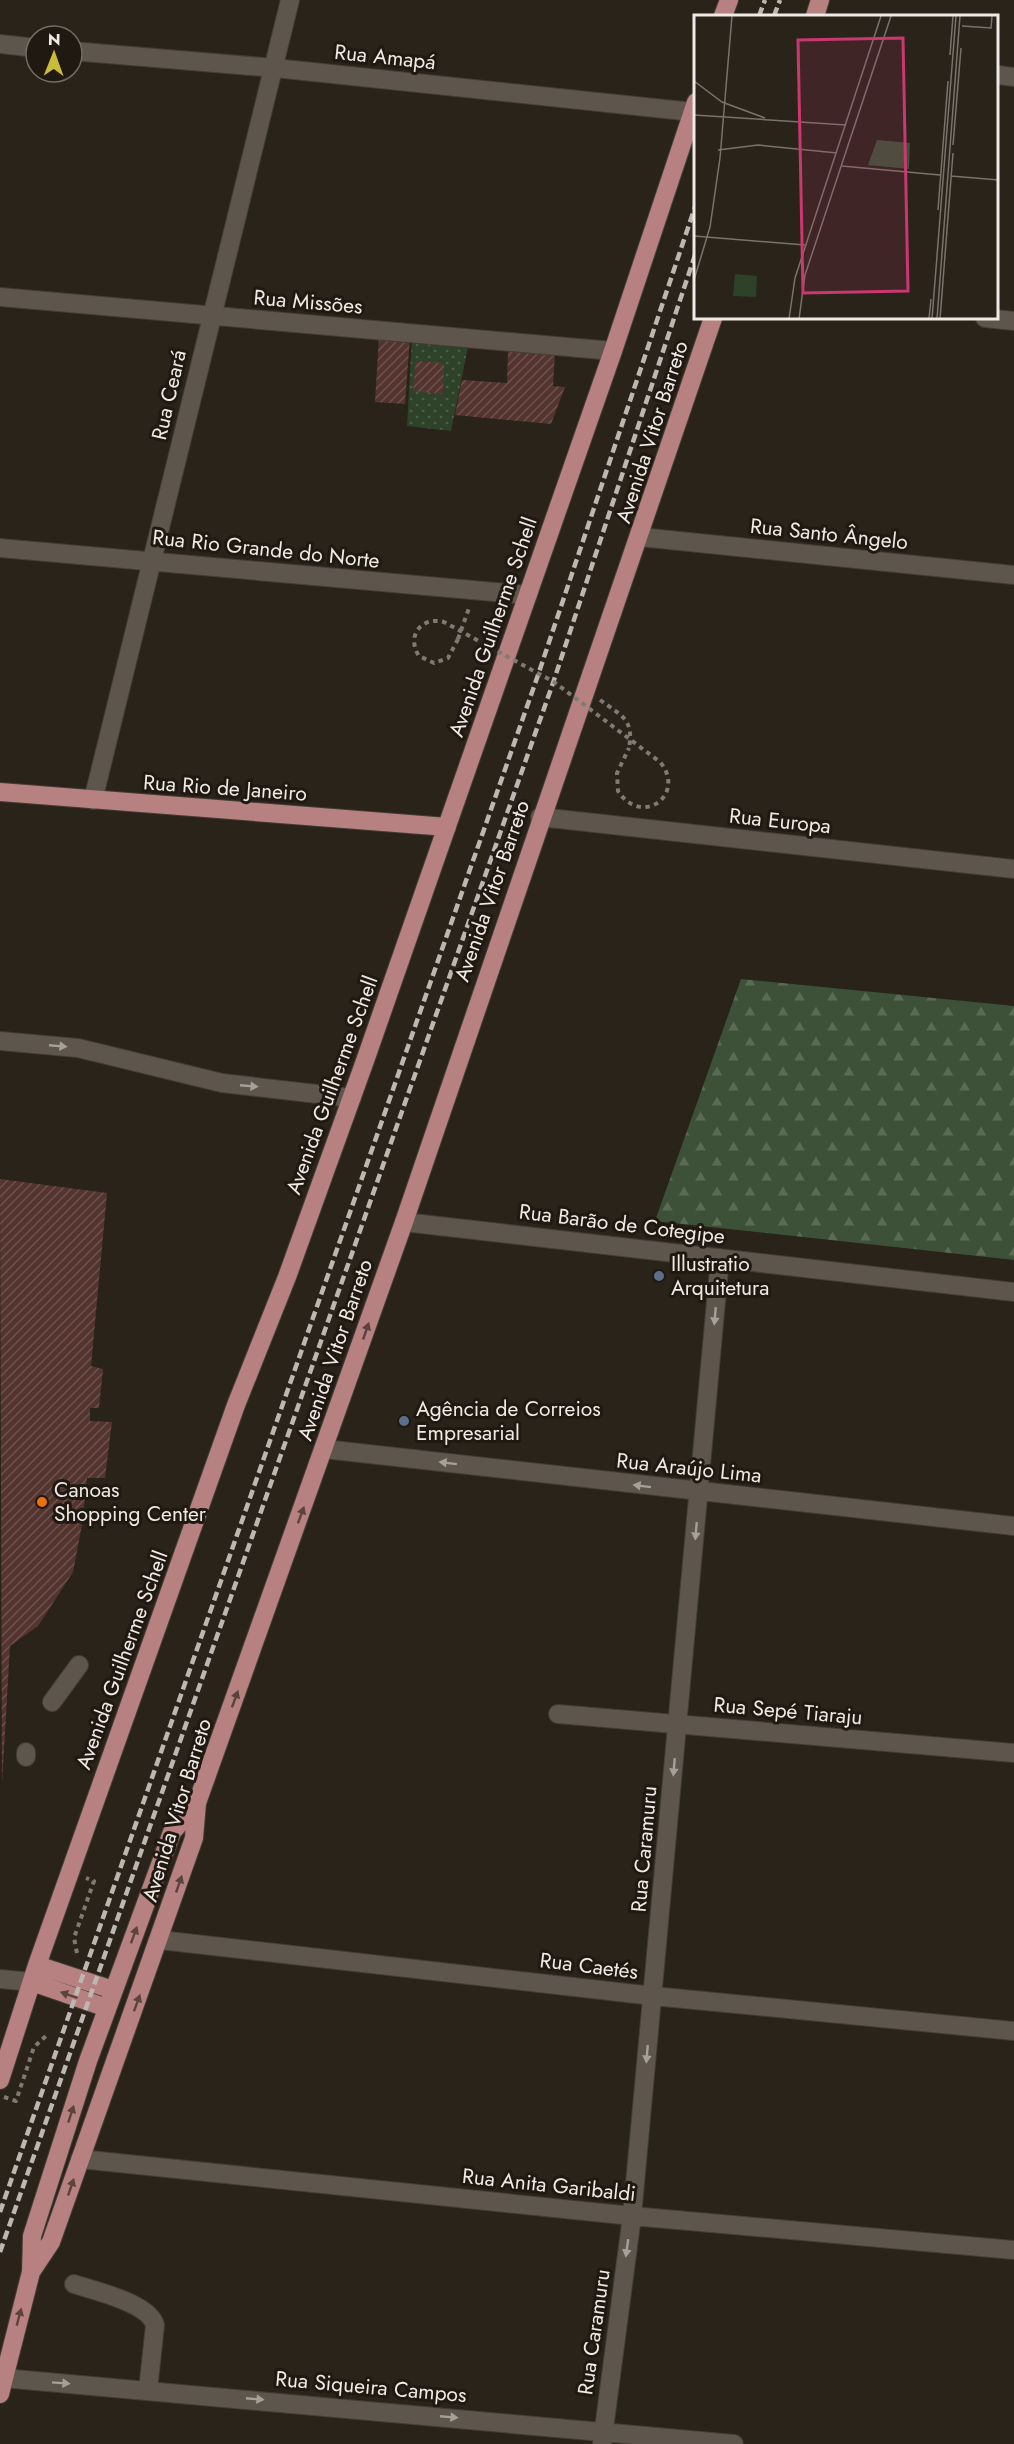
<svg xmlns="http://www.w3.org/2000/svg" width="1014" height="2444" viewBox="0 0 1014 2444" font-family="Jost,sans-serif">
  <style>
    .grass { fill: url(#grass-dots) }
    .forest { fill: url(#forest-firs) }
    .building { fill: url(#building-hatch) }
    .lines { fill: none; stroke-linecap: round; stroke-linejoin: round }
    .minor-casing { stroke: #433d36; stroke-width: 20 }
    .major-casing { stroke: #433d36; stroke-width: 20 }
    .path { stroke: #7f7a73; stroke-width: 4; stroke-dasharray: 4.5 4.5; stroke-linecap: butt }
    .minor { stroke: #5e564d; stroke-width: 18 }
    .major { stroke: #b68180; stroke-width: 18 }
    .rail { stroke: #bcb7b1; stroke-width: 4.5; stroke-dasharray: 9 4.5; stroke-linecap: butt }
    .path-bridge { stroke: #7f7a73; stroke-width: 4; stroke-dasharray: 4.5 4.5; stroke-linecap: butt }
    .oneway { fill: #a6a099 }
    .oneway2 { fill: #5c433d }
    .service-dot { fill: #5c6f8a; stroke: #201911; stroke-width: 2 }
    .food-dot { fill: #e8710a; stroke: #201911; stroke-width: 2 }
    .labels { text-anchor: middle; stroke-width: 6; stroke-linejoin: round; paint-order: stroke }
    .street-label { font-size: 21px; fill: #efeae5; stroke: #201911 }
    .poi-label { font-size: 21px; fill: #efeae5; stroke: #201911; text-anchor: start }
    .inset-road { fill: none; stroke: #78736b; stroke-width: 1.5 }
    .view { fill: #c93870; fill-opacity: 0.15; stroke: #c93870; stroke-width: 3 }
    .inset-edge { fill: none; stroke: #efeae5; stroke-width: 3 }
  </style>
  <defs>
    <pattern id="grass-dots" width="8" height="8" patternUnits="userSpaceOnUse" patternTransform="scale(1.5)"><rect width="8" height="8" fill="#2e4129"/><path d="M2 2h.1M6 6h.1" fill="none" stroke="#4d5d48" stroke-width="1.8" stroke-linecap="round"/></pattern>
    <pattern id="forest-firs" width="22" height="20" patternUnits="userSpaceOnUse" patternTransform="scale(1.5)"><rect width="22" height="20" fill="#3d5138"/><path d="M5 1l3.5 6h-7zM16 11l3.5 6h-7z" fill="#596a55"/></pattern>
    <pattern id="building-hatch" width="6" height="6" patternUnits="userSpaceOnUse" patternTransform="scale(1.5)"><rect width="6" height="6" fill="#54342f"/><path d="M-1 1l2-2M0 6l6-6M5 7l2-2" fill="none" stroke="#6d524d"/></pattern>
  </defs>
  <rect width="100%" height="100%" fill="#29231a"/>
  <path class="grass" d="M412,337L469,342L451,431L407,426Z"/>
  <path class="forest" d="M741,979L1014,1006V1260L655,1221Z"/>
  <path class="building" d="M379,336L410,338L405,404L375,402Z
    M508,349L555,353L553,386L565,387L551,424L455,415L462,380L507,383Z
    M416,361L444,363L443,394L413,391Z
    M0,1179L107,1193L91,1366L103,1369L99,1408H90V1421L112,1422L105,1478H87L82,1525L73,1572L38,1626L10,1646L2,1784Z"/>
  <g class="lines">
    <defs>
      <path id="minor" d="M0,44L36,48
        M72,51L275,68L693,112
        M998,75L1014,77
        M0,297L613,351
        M985,318L1014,321
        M640,537L1014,575
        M0,548L528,595
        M93,800L290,0
        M540,817L1014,869
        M0,1041L78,1048L222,1083L352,1098
        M404,1222L1014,1292
        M324,1449L1014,1526
        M52,1702L79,1665
        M558,1714L1014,1753
        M26,1757V1752
        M160,1940L653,1996L1014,2031
        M0,1979L32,1982
        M80,2159L632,2216L1014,2250
        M74,2284C95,2291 149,2303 155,2325L148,2390
        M3,2378L734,2444
        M602,2444L632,2216L720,1258"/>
      <path id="major" d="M723,16L729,0
        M815,16L820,0
        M0,792L447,827
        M37,1965L113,1990
        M32,1982L107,2008
        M0,2080L37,1965L236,1405L287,1277L366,1058L613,351L696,102
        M31,2272L32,2236L88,2061L172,1832L197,1803
        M0,2394L31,2272L51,2242L194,1838L197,1803L404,1222L713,318"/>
    </defs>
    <use href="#minor" class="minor-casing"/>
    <use href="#major" class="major-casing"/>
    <path class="path" d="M458,639L469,608
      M600,700C622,716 634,719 629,748
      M77,1953L74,1938L94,1881L86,1878
      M4,2097L16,2101L34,2047L48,2034"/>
    <use href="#minor" class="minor"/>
    <use href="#major" class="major"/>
    <path class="rail" d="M759,16L765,0
      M774,16L780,0
      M0,2212L537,678L696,204
      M0,2252L553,683L696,252"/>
    <path class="path-bridge" d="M458,639L448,658L434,663L419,656C406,636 421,616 444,622L554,682L660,762C687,794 642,828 618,791L617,773L629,748"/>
  </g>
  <defs><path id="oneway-solid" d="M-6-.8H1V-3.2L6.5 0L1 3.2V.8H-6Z" transform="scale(1.5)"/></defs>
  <g class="oneway">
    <use href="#oneway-solid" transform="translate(58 1046) rotate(5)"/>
    <use href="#oneway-solid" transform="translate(249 1086) rotate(5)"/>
    <use href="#oneway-solid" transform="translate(715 1316) rotate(95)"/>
    <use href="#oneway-solid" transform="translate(448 1463) rotate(-173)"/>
    <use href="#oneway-solid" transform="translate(642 1486) rotate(-173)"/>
    <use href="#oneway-solid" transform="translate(696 1531) rotate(95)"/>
    <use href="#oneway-solid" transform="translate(674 1767) rotate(95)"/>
    <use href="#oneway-solid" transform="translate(647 2054) rotate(95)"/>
    <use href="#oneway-solid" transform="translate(627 2248) rotate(98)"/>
    <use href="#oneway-solid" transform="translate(61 2383) rotate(4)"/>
    <use href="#oneway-solid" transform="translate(255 2399) rotate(5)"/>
    <use href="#oneway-solid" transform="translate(449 2417) rotate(5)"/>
  </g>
  <g class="oneway2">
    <use href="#oneway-solid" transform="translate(366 1331) rotate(-71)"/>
    <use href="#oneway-solid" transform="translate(301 1515) rotate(-70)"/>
    <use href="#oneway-solid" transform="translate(235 1699) rotate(-70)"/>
    <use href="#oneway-solid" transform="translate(179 1884) rotate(-71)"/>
    <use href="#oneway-solid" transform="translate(134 1935) rotate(-70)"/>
    <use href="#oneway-solid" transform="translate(69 1995) rotate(-161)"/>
    <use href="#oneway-solid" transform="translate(137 2003) rotate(-70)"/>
    <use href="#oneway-solid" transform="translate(71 2114) rotate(-72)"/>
    <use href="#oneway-solid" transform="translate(71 2187) rotate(-71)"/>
    <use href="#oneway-solid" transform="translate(19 2317) rotate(-75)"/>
  </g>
  <g class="service-dot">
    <circle cx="659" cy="1276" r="6"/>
    <circle cx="404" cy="1421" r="6"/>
  </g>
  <circle class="food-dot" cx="42" cy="1502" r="6"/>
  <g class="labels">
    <g class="street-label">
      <text transform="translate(385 57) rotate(6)" y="7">Rua Amapá</text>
      <text transform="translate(308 302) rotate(5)" y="7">Rua Missões</text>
      <text transform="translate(169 395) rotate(-77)" y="7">Rua Ceará</text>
      <text transform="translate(652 432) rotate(-72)" y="7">Avenida Vitor Barreto</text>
      <text transform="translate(829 534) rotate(6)" y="7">Rua Santo Ângelo</text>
      <text transform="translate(266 549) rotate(6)" y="7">Rua Rio Grande do Norte</text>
      <text transform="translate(493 627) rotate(-71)" y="7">Avenida Guilherme Schell</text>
      <text transform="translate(225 788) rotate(4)" y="7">Rua Rio de Janeiro</text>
      <text transform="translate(780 821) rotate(6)" y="7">Rua Europa</text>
      <text transform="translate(492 891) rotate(-71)" y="7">Avenida Vitor Barreto</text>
      <text transform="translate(332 1085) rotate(-70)" y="7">Avenida Guilherme Schell</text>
      <text transform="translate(622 1224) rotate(7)" y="7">Rua Barão de Cotegipe</text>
      <text transform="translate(335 1350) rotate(-71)" y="7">Avenida Vitor Barreto</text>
      <text transform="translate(689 1468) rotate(6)" y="7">Rua Araújo Lima</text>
      <text transform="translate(122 1660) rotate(-70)" y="7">Avenida Guilherme Schell</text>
      <text transform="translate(788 1711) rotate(5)" y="7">Rua Sepé Tiaraju</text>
      <text transform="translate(177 1810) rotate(-73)" y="7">Avenida Vitor Barreto</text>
      <text transform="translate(644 1849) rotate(-85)" y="7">Rua Caramuru</text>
      <text transform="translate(589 1966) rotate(7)" y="7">Rua Caetés</text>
      <text transform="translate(549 2185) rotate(6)" y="7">Rua Anita Garibaldi</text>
      <text transform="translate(594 2332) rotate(-82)" y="7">Rua Caramuru</text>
      <text transform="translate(371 2387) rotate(5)" y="7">Rua Siqueira Campos</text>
    </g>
    <g class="poi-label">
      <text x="671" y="1271">Illustratio<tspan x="671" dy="24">Arquitetura</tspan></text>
      <text x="416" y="1416">Agência de Correios<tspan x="416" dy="24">Empresarial</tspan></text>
      <text x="54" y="1497">Canoas<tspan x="54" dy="24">Shopping Center</tspan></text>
    </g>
  </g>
  <g transform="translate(694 15)">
    <rect width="304" height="304" fill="#29231a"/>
    <path d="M183,125L216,128L215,154L174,150Z" fill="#3d5138"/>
    <path d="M41,259L63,261L62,282L39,281Z" fill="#2e4129"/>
    <path class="inset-road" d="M268,11L297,13L298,1M256,40L259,1M0,66L28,87L71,103M0,100L152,110M259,130L267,33M24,135L64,130L143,138M148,151L246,160M257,161L305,165M244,195L254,66M0,221L111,230M0,265L16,212L26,143L38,1M95,304L101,263L187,1M105,304L111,260L197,1M235,304L237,284M238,304L262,1M243,304L266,1M246,304L259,138"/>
    <path class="view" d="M209,23L214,276L109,278L104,25Z"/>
    <rect width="304" height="304" class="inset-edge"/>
  </g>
  <g transform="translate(54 54) rotate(1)"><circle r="28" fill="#201911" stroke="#736d66" stroke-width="1.5"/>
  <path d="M0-4.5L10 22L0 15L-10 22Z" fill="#caba3a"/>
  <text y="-9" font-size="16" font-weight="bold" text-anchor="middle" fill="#efeae5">N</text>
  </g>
</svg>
